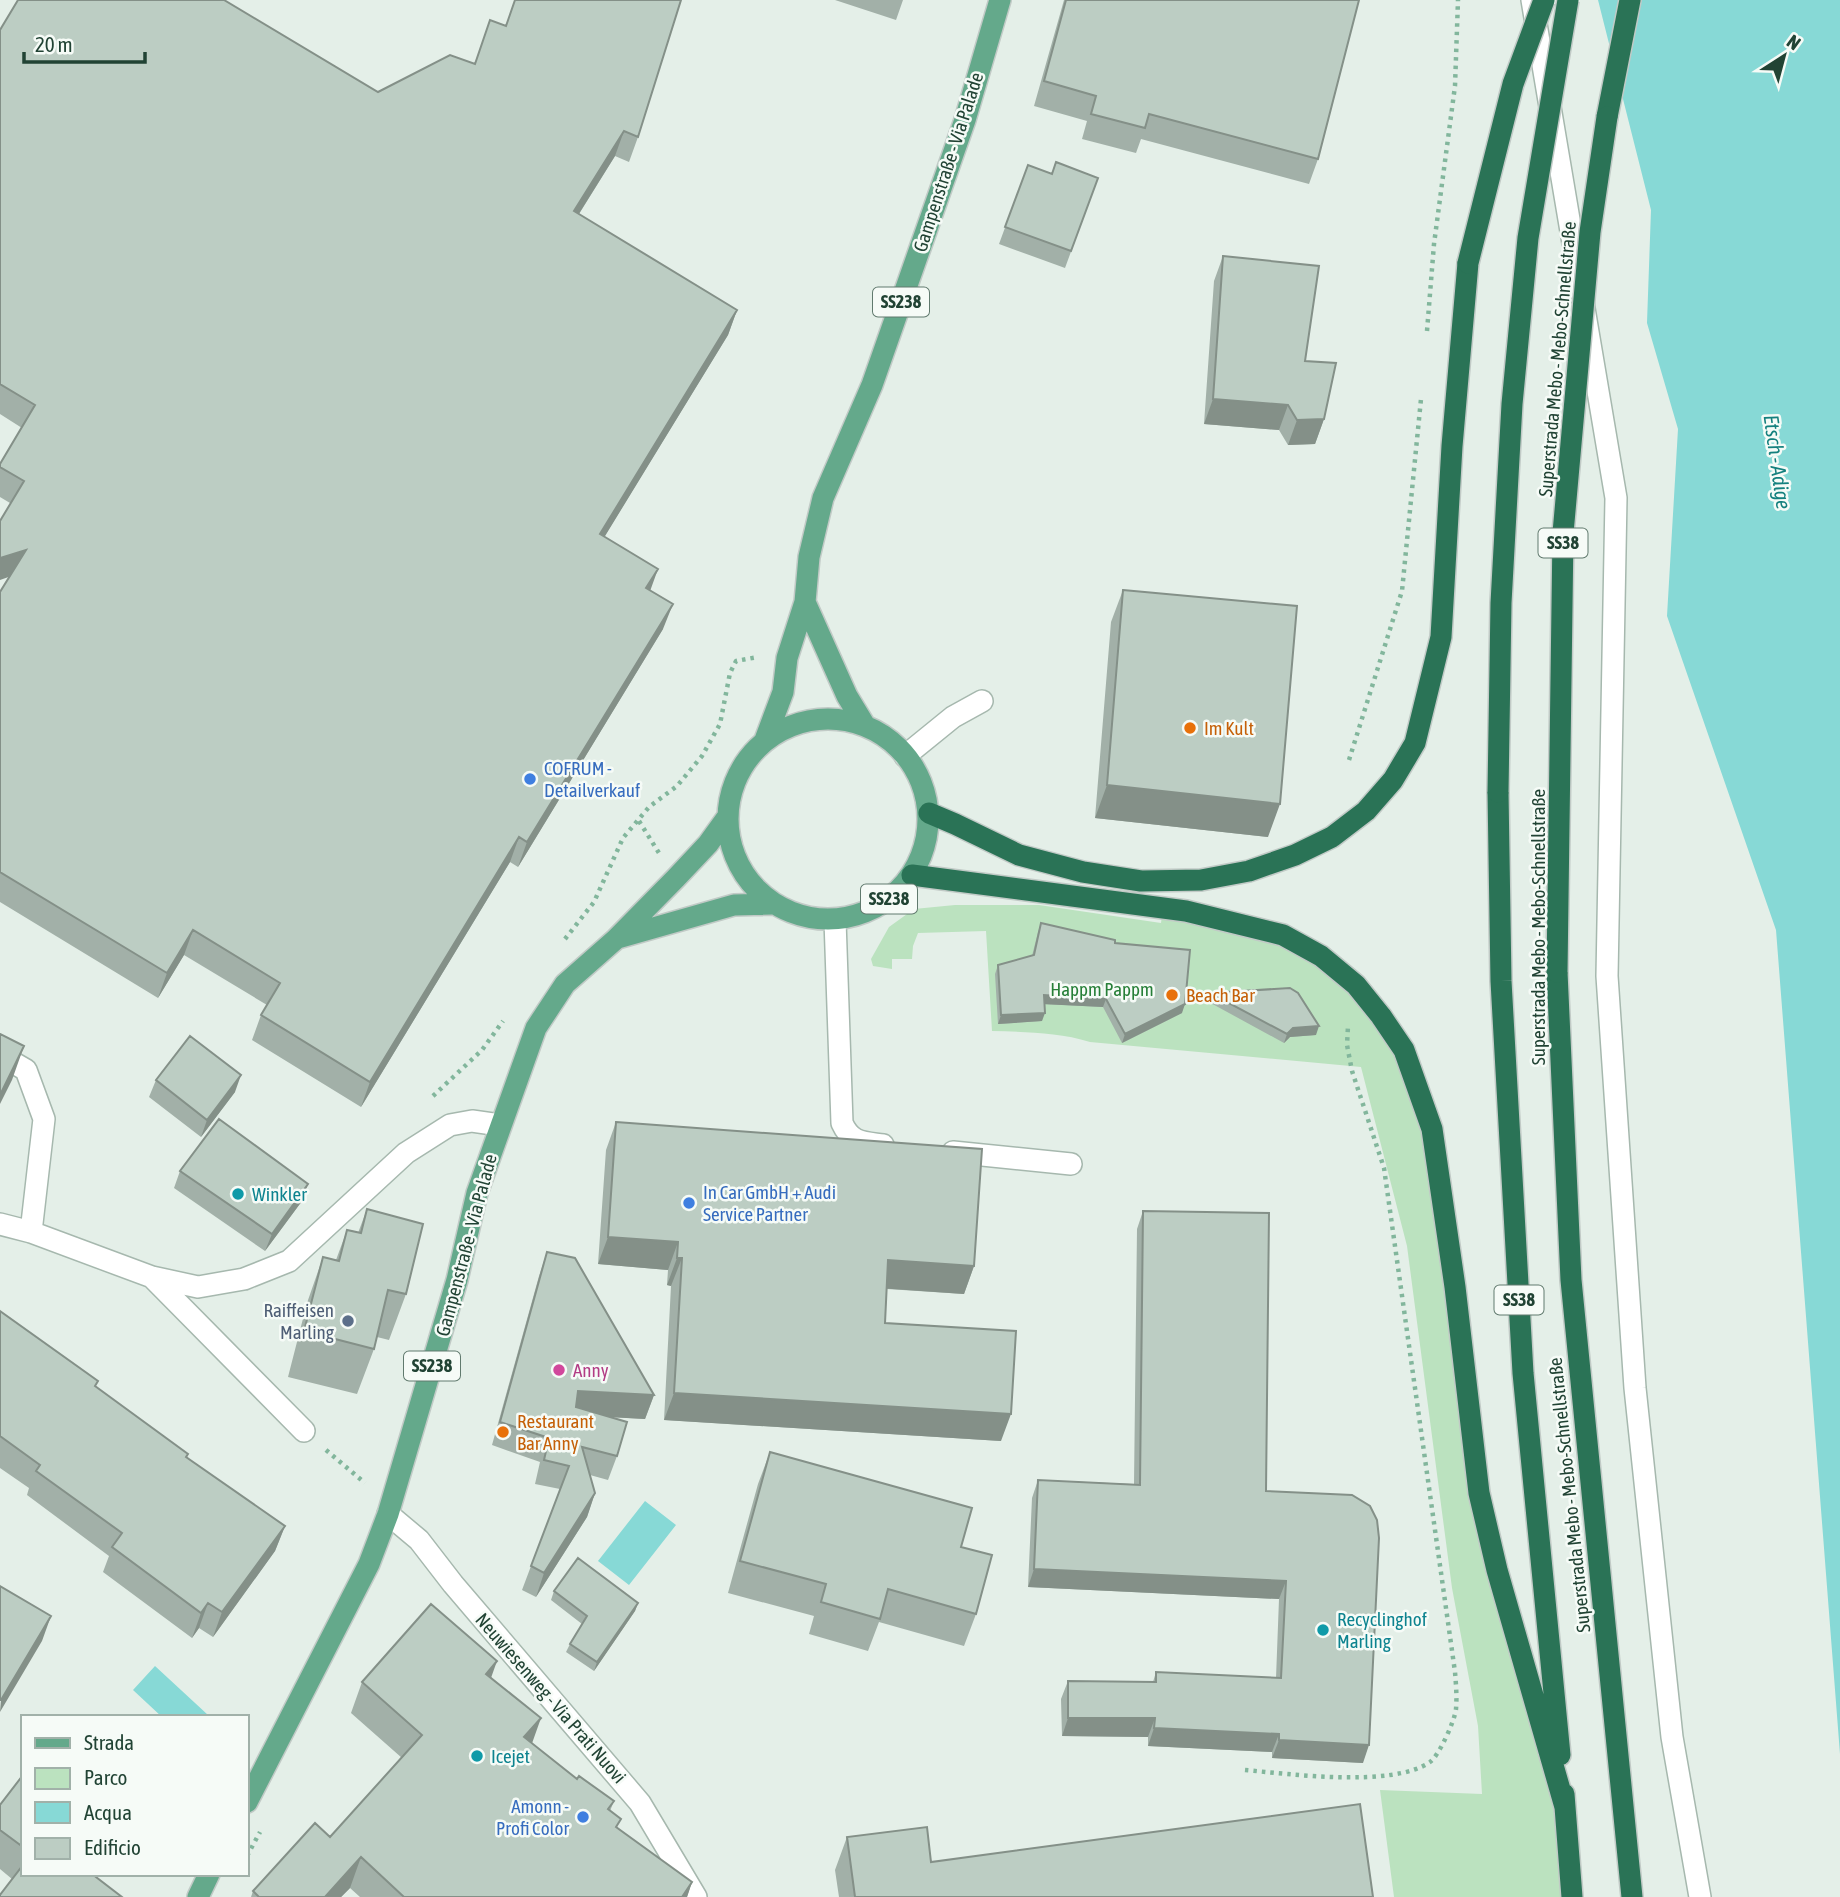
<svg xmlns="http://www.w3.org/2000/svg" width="1840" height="1897" viewBox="0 0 1840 1897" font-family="'Asap Condensed',sans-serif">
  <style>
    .green { fill: #bbe2bf }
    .water { fill: #87d9d6 }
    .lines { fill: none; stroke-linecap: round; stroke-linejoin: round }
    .minor-casing { stroke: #a6b8ae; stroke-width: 24 }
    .major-casing { stroke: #c1cac6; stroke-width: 24 }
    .highway-casing { stroke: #c1cac6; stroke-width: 24 }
    .path { stroke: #82b69c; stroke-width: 4.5; stroke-dasharray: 3.5 5; stroke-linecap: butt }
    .minor { stroke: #fff; stroke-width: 21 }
    .major { stroke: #64a98b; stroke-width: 21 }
    .highway { stroke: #2a7356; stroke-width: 21 }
    .highway-bridge-casing { stroke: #c1cac6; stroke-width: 24; stroke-linecap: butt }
    .highway-bridge { stroke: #2a7356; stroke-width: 21 }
    .wall { fill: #a2b0a8 }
    .shaded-wall { fill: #849088 }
    .building { fill: #bccdc3; stroke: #849088; stroke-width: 2 }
    .food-dot { fill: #e8710a; stroke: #f6fbf7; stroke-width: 2.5 }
    .shop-dot { fill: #3f7fe0; stroke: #f6fbf7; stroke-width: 2.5 }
    .culture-dot { fill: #0f9aa8; stroke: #f6fbf7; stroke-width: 2.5 }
    .service-dot { fill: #5c6f8a; stroke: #f6fbf7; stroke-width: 2.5 }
    .hotel-dot { fill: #d1479c; stroke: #f6fbf7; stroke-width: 2.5 }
    .labels { text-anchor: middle; stroke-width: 5; stroke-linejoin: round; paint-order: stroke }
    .shield { fill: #f6fbf7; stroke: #617a6e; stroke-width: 2 }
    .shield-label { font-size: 18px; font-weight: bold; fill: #214334 }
    .street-label { font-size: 19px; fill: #214334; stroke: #f6fbf7 }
    .food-label { font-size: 19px; fill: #c56008; stroke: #f6fbf7; text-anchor: start }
    .shop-label { font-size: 19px; fill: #366cbe; stroke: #f6fbf7; text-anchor: start }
    .park-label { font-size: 19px; fill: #277f38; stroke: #f6fbf7 }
    .culture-label { font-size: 19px; fill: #0d838f; stroke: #f6fbf7; text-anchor: start }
    .service-label { font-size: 19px; fill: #4e5e75; stroke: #f6fbf7; text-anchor: end }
    .hotel-label { font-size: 19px; fill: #b23c85; stroke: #f6fbf7; text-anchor: start }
    .water-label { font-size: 21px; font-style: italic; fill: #14807e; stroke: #f6fbf7 }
  </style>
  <rect width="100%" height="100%" fill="#e4efe8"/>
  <path class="green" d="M955,905H1039L1161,923L1163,908L1283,935L1356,985L1419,1090L1479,1493L1565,1807L1572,1897H1394L1380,1790L1482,1794L1478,1726L1452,1588L1407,1246L1361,1067L1090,1042C1058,1032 1025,1032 992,1031L986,931L918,933L913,946L912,959H892V969L873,966L871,959L889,927L914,909Z"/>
  <path class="water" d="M1598,0H1840V1754L1776,930L1667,616L1678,429L1647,323L1651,210Z
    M645,1501L676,1525L629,1585L598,1561Z
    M155,1666L208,1715L206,1717H162L133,1690Z"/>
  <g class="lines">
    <defs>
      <path id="minor" d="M1532,0L1616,498L1607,976L1635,1388L1672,1737L1700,1897
        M905,756L953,717L982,701
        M835,920L842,1123C851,1143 862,1142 883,1145
        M0,1055L26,1070L44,1119L31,1232
        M953,1152L1071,1164
        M0,1224L31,1232L152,1277L198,1287L244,1279L289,1261L406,1153L450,1125L472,1121L500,1125
        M152,1277L304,1431
        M388,1514L419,1540L453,1584L640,1803L696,1897"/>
      <path id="major" d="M805,602L847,696L864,724
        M728 819a100 100 0 1 1 200 0a100 100 0 1 1-200 0Z
        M765,740L783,692L787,658L805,602L809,557L823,498L872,385L965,120L1000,0
        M618,938L734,905L772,904
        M247,1802L369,1564L388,1514L457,1280L477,1193L536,1028L565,984L616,939L676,878L708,844L726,819
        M198,1897L209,1874"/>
      <path id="highway" d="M1607,117L1630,0
        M1498,792L1501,981L1523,1373L1560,1755
        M929,813L955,824L1019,855L1083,872L1141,881L1201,880L1249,871L1295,855L1332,837L1366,811L1393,780L1415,743L1441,637L1452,446L1468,263
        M912,875L1186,911L1283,935L1321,956L1356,985L1381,1016L1404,1050L1432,1129L1455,1287L1479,1493L1497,1570L1565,1807
        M1557,972L1571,1280L1632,1897
        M1564,1794L1572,1897"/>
    </defs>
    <use href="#minor" class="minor-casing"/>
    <use href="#major" class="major-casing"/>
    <use href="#highway" class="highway-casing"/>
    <path class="path" d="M1427,331L1434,244L1455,86L1458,0
      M1349,760L1402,591L1421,399
      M639,821L659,853
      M565,939L594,902L623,838L649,807L677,786L702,756L720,724L730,673L736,661L758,657
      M433,1096L482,1050L503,1021
      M326,1450L365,1483
      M1245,1770C1290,1774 1393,1788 1430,1762C1439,1756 1455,1720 1456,1709C1457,1697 1456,1684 1455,1672L1384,1168L1352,1071L1347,1045L1348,1026
      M247,1856L260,1832"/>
    <use href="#minor" class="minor"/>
    <use href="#major" class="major"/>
    <use href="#highway" class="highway"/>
    <defs>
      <path id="highway-bridge" d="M1468,263L1513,84L1544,0
        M1498,792L1501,603L1512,404L1528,238L1568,0
        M1557,972L1563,533L1590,232L1607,117"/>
    </defs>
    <use href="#highway-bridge" class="highway-bridge-casing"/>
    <use href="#highway-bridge" class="highway-bridge"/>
  </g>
  <path class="wall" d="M835,0H903L896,20Z
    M1064,0H1359L1318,159L1309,184L1141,139L1136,153L1082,139L1087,121L1034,106Z
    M0,30L378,92L450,55L638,137L629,162L615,156L579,214L737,310L728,335L604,537L650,591L663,629L518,867L510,862L361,1107L252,1040L261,1015L267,1005L184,955L158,998L0,902V592L9,577L10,503L0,497V464L22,428L0,414Z
    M1028,165L1052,174L1098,178L1065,268L999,244Z
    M1223,256L1305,361L1324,419L1315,444L1288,445L1279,430L1204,424L1214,281Z
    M1123,590L1268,837L1095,818L1111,622Z
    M1041,923L1115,943L1182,1013L1122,1043L1103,1007L1044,1004L1042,1021L998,1024L995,974L998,965L1032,956L1038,932Z
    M1210,993L1316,1035L1290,1037L1284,1043L1207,1001Z
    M156,1080L235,1092L201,1137L149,1097Z
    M616,1122L974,1266L964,1294L887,1289L885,1323L1001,1441L664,1420L671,1286L667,1285L668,1270L598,1264L606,1150Z
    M180,1171L302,1201L265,1251L174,1188Z
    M367,1209L406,1294L389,1340L377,1337L374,1349L357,1394L288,1377L307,1303L323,1257L336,1260L347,1230L358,1233Z
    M1143,1211L1266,1491L1363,1763L1272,1758V1752L1148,1746V1737L1062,1736L1061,1699L1068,1681L1153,1682L1156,1672L1276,1678L1279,1599L1028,1587L1032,1498L1038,1480L1134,1484L1137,1229Z
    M547,1252L654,1395L645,1419L611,1417L617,1456L608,1480L590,1475L595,1493L587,1517L536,1597L522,1590L560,1489L535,1484L540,1462L492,1445L539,1276Z
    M0,1311L96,1387L188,1454L187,1458L285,1526L275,1551L213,1637L199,1628L192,1638L103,1572L109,1556L27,1495L29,1488L0,1468Z
    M770,1452L961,1547L976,1614L964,1646L879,1622L868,1651L809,1634L814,1616L728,1593L758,1484Z
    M554,1591L638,1603L635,1611L594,1671L566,1652L570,1644L582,1624L551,1600Z
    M491,1677L532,1743L577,1779L614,1801L610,1811L618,1828L692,1882L687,1897H360L350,1888L341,1897H251L253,1891L330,1837L402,1758L351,1713L362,1682Z
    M23,1775V1874L12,1879L0,1869V1805Z
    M847,1837L931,1862L1373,1897H839L835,1870Z"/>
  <path class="shaded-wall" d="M624,131L615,156L565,236L574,211Z
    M737,310L728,335L591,559L600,534Z
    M1213,399L1288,405L1279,430L1204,424Z
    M1324,419L1315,444L1288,445L1297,420Z
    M26,550L17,574L0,580V558Z
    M658,569L649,594L646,588Z
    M673,604L663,629L518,867L527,842Z
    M1107,785L1280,804L1268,837L1095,818Z
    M519,837L510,862L361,1107L370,1082Z
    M193,930L184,955L158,998L167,973Z
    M1044,995L1106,999L1103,1007L1041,1004Z
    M1185,1004L1182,1013L1122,1043L1125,1034Z
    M1045,1013L1042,1021L998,1024L1001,1015Z
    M1319,1026L1316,1035L1290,1037L1284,1043L1287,1034L1293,1028Z
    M24,1046L12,1080L0,1104V1095Z
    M241,1075L235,1092L201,1137L207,1120Z
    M308,1184L302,1201L265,1251L272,1234Z
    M608,1237L678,1242L668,1270L598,1264Z
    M677,1258H682L671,1286L667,1285Z
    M888,1260L974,1266L964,1294L878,1288Z
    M578,1391L654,1395L645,1419L570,1415Z
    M674,1393L1011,1414L1001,1441L664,1420Z
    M595,1493L587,1517L536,1597L544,1573Z
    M285,1526L275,1551L213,1637L222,1612Z
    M1034,1569L1286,1581L1279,1599L1028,1587Z
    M208,1603L199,1628L192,1638L201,1613Z
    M638,1603L635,1611L594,1671L597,1662Z
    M51,1616L42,1641L0,1712L1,1700Z
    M497,1661L486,1692V1674Z
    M541,1718L530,1749L524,1737Z
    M1068,1718H1155L1148,1737L1062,1736Z
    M1154,1728L1279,1734L1272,1752L1148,1746Z
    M1279,1740L1369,1745L1363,1763L1272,1758Z
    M361,1857L350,1888L341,1897H325Z
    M692,1882L687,1897H682Z"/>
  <path class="building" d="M18,0H224L378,92L450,55L475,64L490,20L506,26L515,0H681L638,137L624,131L574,211L737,310L600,534L658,569L646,588L673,604L527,842L519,837L370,1082L261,1015L280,983L193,930L167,973L0,872V592L26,550L0,558V521L24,481L0,467V464L35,405L0,384V30Z
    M1066,0H1359L1318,159L1149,114L1145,128L1091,114L1096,96L1044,81Z
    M1056,162L1098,178L1071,251L1005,227L1028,165L1052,174Z
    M1223,256L1319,266L1305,361L1336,363L1324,419L1297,420L1288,405L1213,399Z
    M1123,590L1297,606L1280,804L1107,785Z
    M1041,923L1115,940V943L1190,950L1185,1004L1125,1034L1106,999L1044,995L1045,1013L1001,1015L998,965L1034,955Z
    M1290,988L1298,993L1319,1026L1293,1028L1287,1034L1210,993Z
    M0,1034L24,1046L0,1095Z
    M190,1036L241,1075L207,1120L156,1080Z
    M219,1119L308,1184L272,1234L180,1171Z
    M616,1122L982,1149L974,1266L888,1260L885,1323L1016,1331L1011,1414L674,1393L682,1258H677L678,1242L608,1237Z
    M367,1209L423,1224L406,1294L388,1290L374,1349L304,1331L323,1257L339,1261L347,1230L361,1233Z
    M1143,1211L1269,1213L1266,1491L1352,1495L1370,1506L1377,1520L1379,1538L1369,1745L1279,1740V1734L1154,1728L1155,1718H1068V1681L1156,1682V1672L1281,1678L1286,1581L1034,1569L1038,1480L1140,1485Z
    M547,1252L575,1258L654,1395L578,1391L576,1407L627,1422L617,1456L582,1447L595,1493L544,1573L531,1566L569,1466L544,1460L549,1438L500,1422Z
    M0,1311L98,1381L95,1386L188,1454L186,1457L285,1526L222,1612L208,1603L201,1613L112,1547L122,1533L36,1471L40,1465L0,1436Z
    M770,1452L972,1508L961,1547L992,1555L976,1614L888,1589L880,1619L821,1602L826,1584L740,1561Z
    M578,1558L638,1603L597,1662L570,1644L587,1616L554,1591Z
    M0,1586L51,1616L1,1700H0Z
    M431,1604L497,1661L486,1674L541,1718L524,1737L577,1779L579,1776L614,1801L608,1809L621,1819L616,1827L692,1882L682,1897H404L361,1857L325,1897H259L253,1891L315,1823L330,1837L422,1735L362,1682Z
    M23,1775V1847L0,1830V1805Z
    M1360,1804L1373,1897H855L847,1837L927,1827L931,1862Z
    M23,1865V1874H92L122,1897H0V1895Z"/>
  <g class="food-dot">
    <circle cx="1190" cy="728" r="7"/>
    <circle cx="1172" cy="995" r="7"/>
    <circle cx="503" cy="1432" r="7"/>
  </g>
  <g class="shop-dot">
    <circle cx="530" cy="779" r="7"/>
    <circle cx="689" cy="1203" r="7"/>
    <circle cx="583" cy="1817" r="7"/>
  </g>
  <g class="culture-dot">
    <circle cx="238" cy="1194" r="7"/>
    <circle cx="1323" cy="1630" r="7"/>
    <circle cx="477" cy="1756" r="7"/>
  </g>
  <circle class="service-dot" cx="348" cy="1321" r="7"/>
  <circle class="hotel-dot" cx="559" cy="1370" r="7"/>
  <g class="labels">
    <g class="shield">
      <rect x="873" y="287.5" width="56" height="29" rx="5"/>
      <rect x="1538.5" y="528.5" width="49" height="29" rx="5"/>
      <rect x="861" y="884.5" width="56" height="29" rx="5"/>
      <rect x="1494.5" y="1285.5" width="49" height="29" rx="5"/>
      <rect x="404" y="1351.5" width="56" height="29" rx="5"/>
    </g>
    <g class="shield-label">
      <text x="901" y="308">SS238</text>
      <text x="1563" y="549">SS38</text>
      <text x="889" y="905">SS238</text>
      <text x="1519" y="1306">SS38</text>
      <text x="432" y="1372">SS238</text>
    </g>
    <g class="street-label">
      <text transform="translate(948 162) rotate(-72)" y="7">Gampenstraße - Via Palade</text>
      <text transform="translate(1557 359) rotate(-85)" y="7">Superstrada Mebo - Mebo-Schnellstraße</text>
      <text transform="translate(1538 927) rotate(-90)" y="7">Superstrada Mebo - Mebo-Schnellstraße</text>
      <text transform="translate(466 1245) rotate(-75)" y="7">Gampenstraße - Via Palade</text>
      <text transform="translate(1569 1495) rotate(-96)" y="7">Superstrada Mebo - Mebo-Schnellstraße</text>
      <text transform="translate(551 1698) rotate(49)" y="7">Neuwiesenweg - Via Prati Nuovi</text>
    </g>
    <g class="food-label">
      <text x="1204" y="735">Im Kult</text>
      <text x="1186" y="1002">Beach Bar</text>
      <text x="517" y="1428">Restaurant<tspan x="517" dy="22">Bar Anny</tspan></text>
    </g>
    <g class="shop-label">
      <text x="544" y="775">COFRUM -<tspan x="544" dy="22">Detailverkauf</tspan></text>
      <text x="703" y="1199">In Car GmbH + Audi<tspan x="703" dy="22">Service Partner</tspan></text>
      <text x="569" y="1813" text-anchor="end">Amonn -<tspan x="569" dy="22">Profi Color</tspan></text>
    </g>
    <g class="park-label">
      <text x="1102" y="996">Happm Pappm</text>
    </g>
    <g class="culture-label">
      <text x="252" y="1201">Winkler</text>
      <text x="1337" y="1626">Recyclinghof<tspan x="1337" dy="22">Marling</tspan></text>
      <text x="491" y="1763">Icejet</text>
    </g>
    <g class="service-label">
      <text x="334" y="1317">Raiffeisen<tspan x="334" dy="22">Marling</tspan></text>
    </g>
    <g class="hotel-label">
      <text x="573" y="1377">Anny</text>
    </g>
    <g class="water-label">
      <text transform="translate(1777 462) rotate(82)" y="7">Etsch - Adige</text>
    </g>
  </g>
  <rect x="21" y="1715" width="228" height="161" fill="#f6fbf7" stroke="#a1b1a9" stroke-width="2"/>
  <rect x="35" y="1738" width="35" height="10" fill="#64a98b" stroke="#a1b1a9" stroke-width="2"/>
  <text x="84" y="1750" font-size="21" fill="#214334">Strada</text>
  <rect x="35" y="1768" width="35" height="21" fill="#bbe2bf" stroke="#a1b1a9" stroke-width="2"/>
  <text x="84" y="1785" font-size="21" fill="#214334">Parco</text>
  <rect x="35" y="1802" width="35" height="21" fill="#87d9d6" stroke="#a1b1a9" stroke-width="2"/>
  <text x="84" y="1820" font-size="21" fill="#214334">Acqua</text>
  <rect x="35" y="1838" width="35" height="21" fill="#bccdc3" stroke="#a1b1a9" stroke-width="2"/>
  <text x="84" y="1855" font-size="21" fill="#214334">Edificio</text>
  <g transform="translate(1784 56) rotate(36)" stroke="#f6fbf7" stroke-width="5" paint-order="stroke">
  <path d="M0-5L12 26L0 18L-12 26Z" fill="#214334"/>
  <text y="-10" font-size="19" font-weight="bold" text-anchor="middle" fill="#214334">N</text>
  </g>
  <path d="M24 52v10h121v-10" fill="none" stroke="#214334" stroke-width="3.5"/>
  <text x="35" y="52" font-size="21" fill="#214334" stroke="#f6fbf7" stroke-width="5" paint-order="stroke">20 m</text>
</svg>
